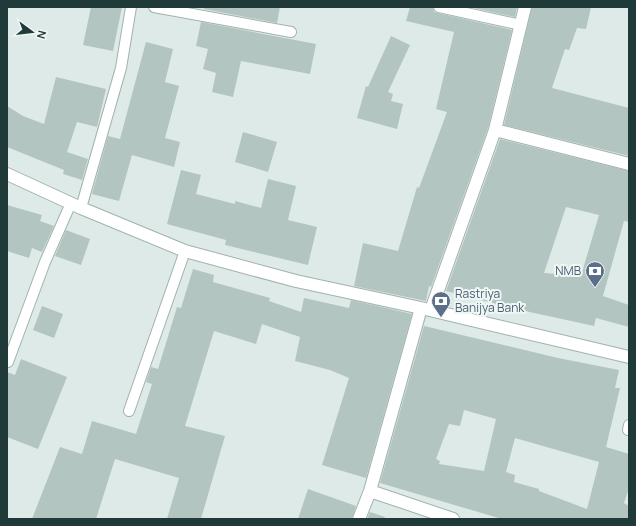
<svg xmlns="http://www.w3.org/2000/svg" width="636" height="526" viewBox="0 0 636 526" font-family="Manrope,sans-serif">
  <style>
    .building { fill: #b3c5c1; fill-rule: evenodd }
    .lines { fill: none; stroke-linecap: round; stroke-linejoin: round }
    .lane-casing { stroke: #a1b2af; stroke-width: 12 }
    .street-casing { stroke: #a1b2af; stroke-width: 14 }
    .lane { stroke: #fff; stroke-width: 10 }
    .street { stroke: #fff; stroke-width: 12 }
    .labels { text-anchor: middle; stroke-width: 4; stroke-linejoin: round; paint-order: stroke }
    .service-label { font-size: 12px; fill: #4e5e75; stroke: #eef7f4; text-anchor: end }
  </style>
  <rect width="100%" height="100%" fill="#deeae7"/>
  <path class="building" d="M91,7H122L113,51L83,45Z
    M204,7H280L277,23L204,9Z
    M410,7H433L434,12L438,13L512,30L488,128L431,287L429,286L426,301L354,286L363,243L398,251L417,187L419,188L447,112L436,109L454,32L406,21Z
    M469,7H517L515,17Z
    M532,7H591L586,29L577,28L569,50L565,49L552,88L629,108V156L504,125Z
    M201,22L316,44L310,74L241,61L233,97L212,92L216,73L203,69L208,49L196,46Z
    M391,36L410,45L388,92L393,94L391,101L403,104L397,129L357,118L366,86L368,87Z
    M146,42L173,49L165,82L179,86L165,138L180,142L174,167L132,155L119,201L92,194L108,136L120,139Z
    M56,77L106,89L97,127L77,122L67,152L88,159L82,180L63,174L64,170L7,147V106L23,116L44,124Z
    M243,132L277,142L268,172L235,162Z
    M500,139L629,171V222L624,221L603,296L629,305V327L596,318L594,326L516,309L446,291ZM566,207L599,215L581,276L544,273Z
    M181,170L201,175L196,194L235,204V201L261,208L268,179L296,186L288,220L317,227L308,265L225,245L226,240L167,224Z
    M7,205L42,215L40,221L54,226L42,252L32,248L29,258L7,251Z
    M66,230L90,239L81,265L55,256Z
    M193,269L214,275L213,282L270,298L269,301L301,312L304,298L349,308L351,300L412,314L366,478L322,465L349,378L330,370L295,361L300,337L262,324L256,344L214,331L185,426L225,436L201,519H167L179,478L115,459L96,519H32L60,447L82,454L92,421L136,434L152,384L146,382L151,367L158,369L177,307L181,308Z
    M42,306L63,314L54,338L33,330Z
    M424,326L558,358L619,370L615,388H620L606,447L629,454V488L624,503L629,506V519H502L380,483ZM464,410L496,419L484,471L439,464L440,461L436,459L449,424L460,426ZM515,438L599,462L587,509L539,491V489L514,482L515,475L506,472Z
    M21,359L67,377L38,449L7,437V372L15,375Z
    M308,489L356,506L352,519H298Z
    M370,512L385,517L384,519H367Z"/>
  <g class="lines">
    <defs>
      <path id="lane" d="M154,7L291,32
        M439,7L521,25
        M81,208L121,68L131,7
        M8,362L45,262L71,203
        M129,411L185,251
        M628,430L629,425"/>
      <path id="street" d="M495,130L629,164
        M7,174L81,208L185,251L296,281L421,308L629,357
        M431,310L495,130L525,7
        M370,491L453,519
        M359,519L370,491L421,308"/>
    </defs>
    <use href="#lane" class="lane-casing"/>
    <use href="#street" class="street-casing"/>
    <use href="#lane" class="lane"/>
    <use href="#street" class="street"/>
  </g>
  <defs>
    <symbol id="bank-pin" viewBox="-11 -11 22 30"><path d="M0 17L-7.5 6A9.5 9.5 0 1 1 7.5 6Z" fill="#5c6f8a" stroke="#eef7f4"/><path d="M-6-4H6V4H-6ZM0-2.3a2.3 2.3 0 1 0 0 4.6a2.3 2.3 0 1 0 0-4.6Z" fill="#fff"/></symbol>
  </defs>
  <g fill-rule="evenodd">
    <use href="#bank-pin" x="584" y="260" width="22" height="30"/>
    <use href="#bank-pin" x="430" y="290" width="22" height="30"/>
  </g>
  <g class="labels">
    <g class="service-label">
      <text x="581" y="275">NMB</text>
      <text x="455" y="298" text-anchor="start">Rastriya<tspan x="455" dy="14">Banijya Bank</tspan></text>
    </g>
  </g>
  <rect width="636" height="526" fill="none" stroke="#1f3a38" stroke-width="16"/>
  <g transform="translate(32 32) rotate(105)" stroke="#eef7f4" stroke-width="3" paint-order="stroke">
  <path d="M0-3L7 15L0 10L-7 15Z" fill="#1f3a38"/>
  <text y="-6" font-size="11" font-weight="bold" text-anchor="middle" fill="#1f3a38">N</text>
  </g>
</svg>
